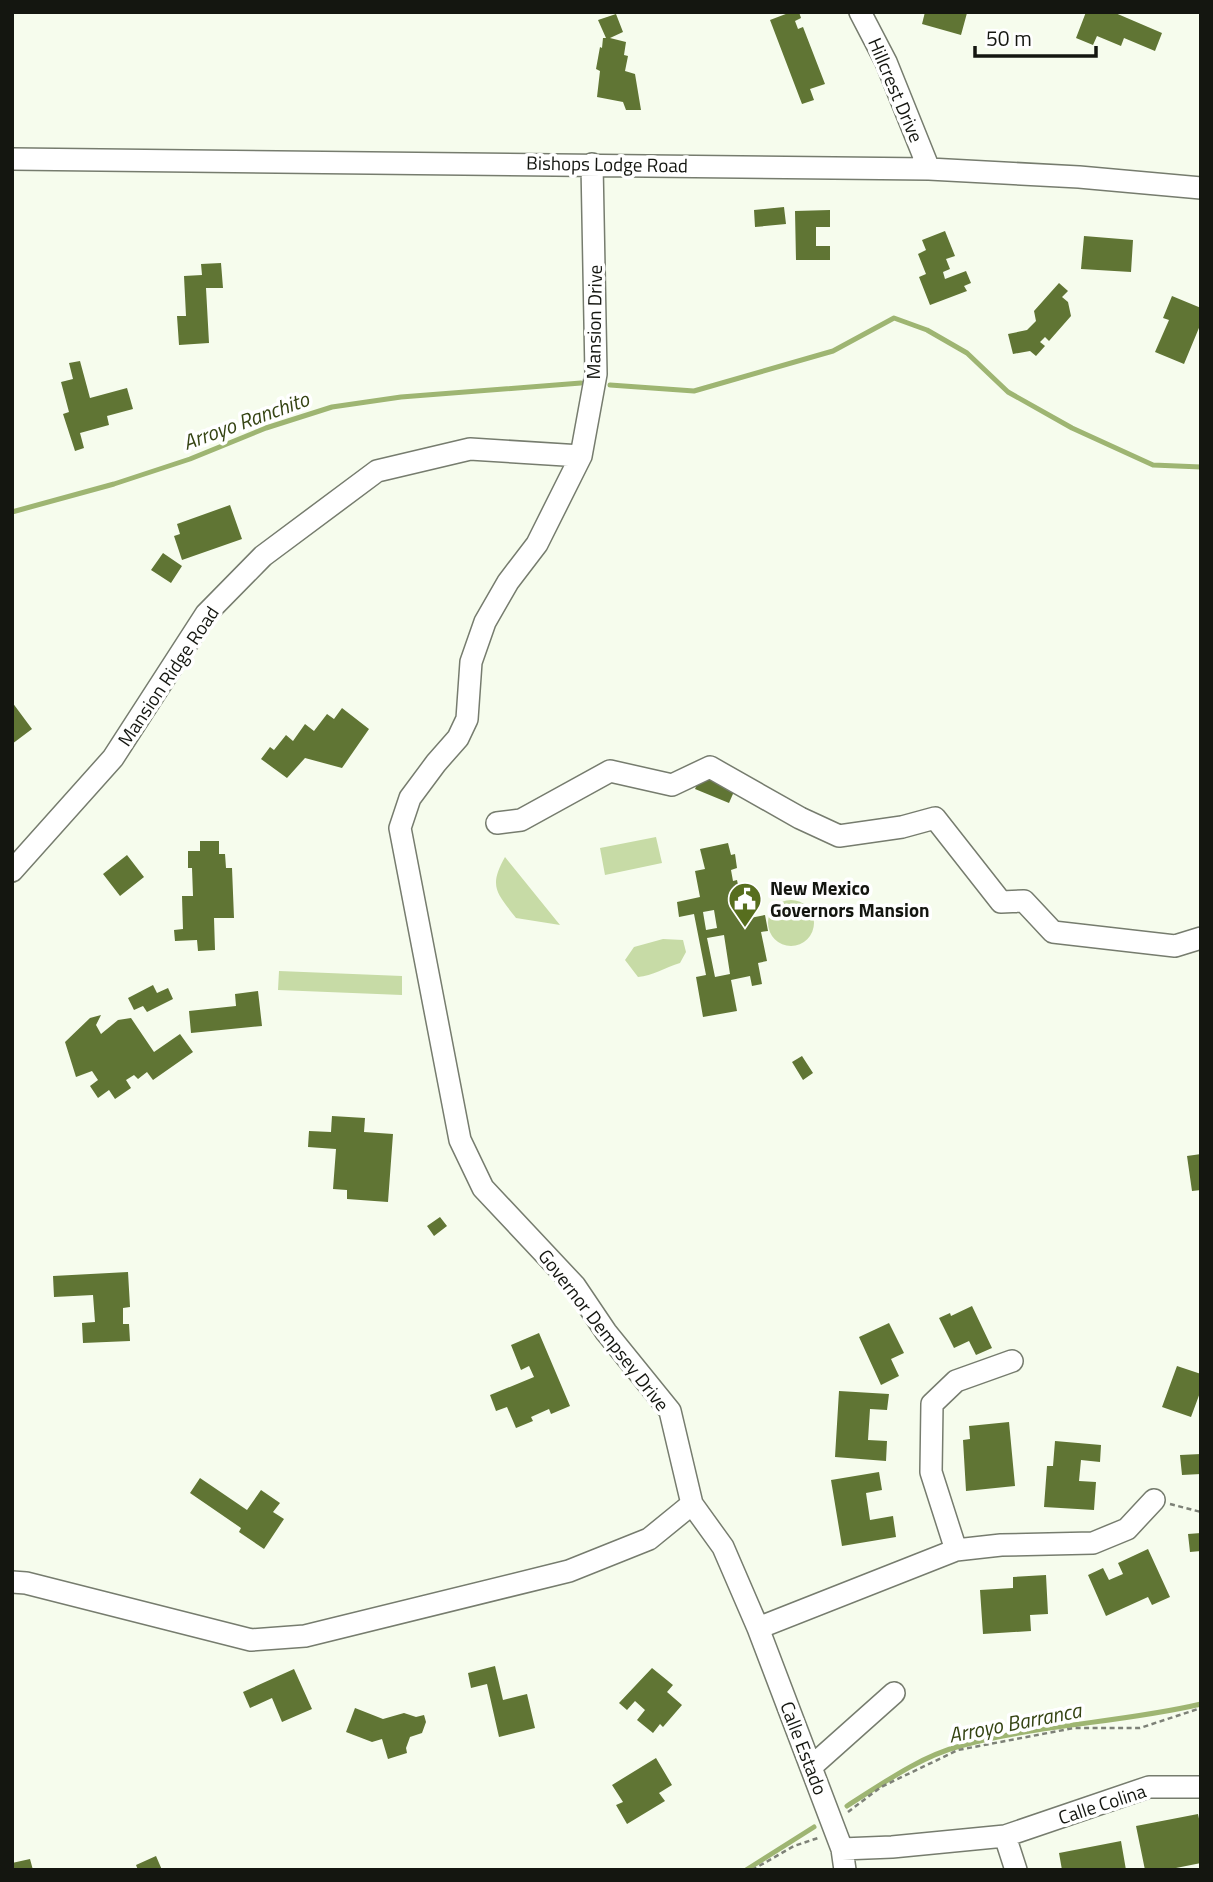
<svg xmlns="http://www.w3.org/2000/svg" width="1213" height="1882" viewBox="0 0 1213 1882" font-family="'Titillium Web',sans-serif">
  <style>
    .green { fill: #c7dba6 }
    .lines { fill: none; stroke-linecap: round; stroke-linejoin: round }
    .stream { stroke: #9eb572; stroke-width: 5 }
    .building { fill: #607534; fill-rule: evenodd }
    .minor-casing { stroke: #767c6e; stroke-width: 24 }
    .path { stroke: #7d8177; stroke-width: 2.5; stroke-dasharray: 5 3.5; stroke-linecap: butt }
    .minor { stroke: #fff; stroke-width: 21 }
    .labels { text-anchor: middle; stroke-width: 7; stroke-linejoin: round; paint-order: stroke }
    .street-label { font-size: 19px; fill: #141610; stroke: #fff }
    .poi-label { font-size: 19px; font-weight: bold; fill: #141610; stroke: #fff; text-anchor: start }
    .water-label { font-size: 21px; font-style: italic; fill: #354413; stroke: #fff }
  </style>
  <rect width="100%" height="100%" fill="#f6fced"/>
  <path class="green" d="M656,837L662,863L605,875L600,848Z
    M505,857L560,925L516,918C497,893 488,887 505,857Z
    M768 923a23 23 0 1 1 46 0a23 23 0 1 1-46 0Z
    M663,939L683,940L686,952L680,963C666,967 652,976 638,977L625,960L634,947Z
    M279,971L402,976V995L278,990Z"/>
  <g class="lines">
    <path class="stream" d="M610,385L694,391L833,351L894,318L927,330L967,353L1008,392L1072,428L1153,465L1201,467
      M12,512L114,484L190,459L266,428L332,407L401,397L581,383
      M847,1806C882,1784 919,1757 960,1746C1039,1724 1121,1723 1201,1704
      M746,1870L814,1827"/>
  </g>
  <path class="building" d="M791,12H799L801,18L795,21L798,29L803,27L825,84L810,89L814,100L802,104L770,20Z
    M925,12L967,13L961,35L922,24Z
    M1086,12H1113L1162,33L1155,51L1124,38L1121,46L1097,36L1093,45L1076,38Z
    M616,14L623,32L610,38L626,42L624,55L628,56L625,71L635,74L641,110H626L623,102L597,97L600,71L596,69L600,47L602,48L603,38H606L598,20Z
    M784,207L786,224L755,227L754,210Z
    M830,210V227H816V246H830V260H796L795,211Z
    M945,231L955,256L946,259L950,269L943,272L945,279L966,271L971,283L964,286L967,291L930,305L919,277L926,274L918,254L926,250L922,240Z
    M1084,236L1133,240L1131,272L1081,269Z
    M221,263L223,288H206L209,343L179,345L177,316H186L184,276L202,275L201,264Z
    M1059,283L1068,291L1062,297L1068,302L1071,316L1049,341L1045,337L1040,342L1045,346L1036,356L1030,351L1013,354L1008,334L1027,330L1036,321L1034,311Z
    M1172,296L1201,308V323L1184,364L1155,352L1169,320L1163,318Z
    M80,361L90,398L127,388L133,409L107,416L109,425L80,433L84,448L75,451L63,414L69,412L61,382L73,379L69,363Z
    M230,505L242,539L182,560L174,536L180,534L177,524Z
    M163,553L182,566L171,583L151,570Z
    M12,702L32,729L12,744Z
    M342,708L369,729L342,768L305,758L287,778L261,759L270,747L274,750L286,735L293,741L305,724L314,731L327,714L334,719Z
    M702,773L736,787L729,803L695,789Z
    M200,841H219V854H225L226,868H232L234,918H214L215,950L198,951L197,940L175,941L174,930L183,929L182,896H193L192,868H188V851H200Z
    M728,843L731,855L735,854L737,868L731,870L733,881L737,880L745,919L765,915L768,931L761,932L767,961L758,963L762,984L752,986L750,976L731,980L737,1011L703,1017L696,977L706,975L694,914L679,917L677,902L700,897L695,871L705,869L700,849ZM714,910L717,928L706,930L703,912ZM724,935L730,974L715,977L707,938Z
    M127,855L144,877L120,896L103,874Z
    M153,985L157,993L168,988L173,999L147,1012L143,1006L134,1010L128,998Z
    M258,991L262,1026L191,1033L189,1011L236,1006L235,994Z
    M101,1015L96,1025L101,1034L118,1020L131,1018L154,1052L180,1034L193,1052L153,1080L147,1072L138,1079L134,1075L126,1080L131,1088L115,1099L109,1090L98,1098L90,1086L98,1080L92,1071L76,1077L65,1042L90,1018Z
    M802,1056L813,1073L803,1080L792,1062Z
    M332,1116L365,1118L364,1132L393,1134L388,1202L347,1199V1190L333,1189L336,1149L308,1147L309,1131L331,1132Z
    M1201,1154V1190L1192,1191L1187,1156Z
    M440,1217L447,1226L434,1236L427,1226Z
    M128,1272L130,1307L123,1308V1324H129L130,1341L83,1343L82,1323L95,1322L93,1295L54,1297L53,1276Z
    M972,1306L992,1348L976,1355L969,1341L954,1348L939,1318L950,1313L951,1316Z
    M889,1323L904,1353L891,1359L899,1376L881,1385L859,1337Z
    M539,1333L570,1406L551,1414L549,1409L531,1417L533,1421L516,1428L507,1407L496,1411L490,1395L534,1377L529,1366L521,1370L511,1345Z
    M1177,1366L1201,1374V1390L1191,1417L1162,1407Z
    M839,1391L889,1394L887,1410L870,1409L868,1440L887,1441L886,1461L835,1457Z
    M1009,1422L1015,1486L966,1491L963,1440L970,1439L969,1426Z
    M1055,1441L1101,1445L1100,1462L1081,1460L1079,1481L1096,1482L1094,1510L1044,1507L1047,1466H1053Z
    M1201,1454V1474L1182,1475L1180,1455Z
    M879,1472L882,1490L866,1493L870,1520L893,1516L896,1537L842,1546L831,1480Z
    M200,1478L247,1510L261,1490L280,1503L273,1512L284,1519L264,1549L239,1532L241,1528L190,1493Z
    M1201,1533V1551L1190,1552L1188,1534Z
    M1148,1549L1170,1597L1152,1605L1148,1597L1106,1616L1088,1575L1103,1568L1109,1580L1123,1574L1118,1563Z
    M1046,1575L1048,1614L1030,1615L1031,1631L983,1634L980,1590L1013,1588V1577Z
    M495,1666L503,1700L527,1694L535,1728L499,1737L487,1684L471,1688L468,1673Z
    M652,1668L673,1685L667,1692L682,1705L663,1727L660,1724L653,1733L637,1720L645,1710L635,1701L627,1710L619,1703Z
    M294,1669L312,1709L282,1722L272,1698L250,1708L243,1692Z
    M355,1708L383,1719L404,1713L416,1717L424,1715L426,1722L422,1733L410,1737L406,1748L407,1753L388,1759L382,1739L372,1742L346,1732Z
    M656,1758L672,1785L659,1793L665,1801L627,1824L616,1805L623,1802L612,1785Z
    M1198,1814L1201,1828V1863L1166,1870H1145L1136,1826Z
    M1121,1841L1126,1870H1062L1059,1853Z
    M156,1856L162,1870H138L136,1865Z
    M30,1859L33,1870H12V1863Z"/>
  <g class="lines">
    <defs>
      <path id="minor" d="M860,12L886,62L929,169
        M12,159L929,169L1079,177L1201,188
        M497,823L521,820L610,771L672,785L710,767L800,818L839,836L902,827L935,818L1001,902L1024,901L1053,932L1175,946L1201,938
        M12,871L113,758L206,614L263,556L377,471L470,449L581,456
        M692,1504L723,1547L758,1628L842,1849L845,1870
        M956,1550L931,1472L932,1404L956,1381L1012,1361
        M12,1582L26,1583L251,1640L305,1636L569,1571L649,1539L692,1504L670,1411L606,1332L575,1286L483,1188L460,1140L400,828L410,798L436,763L458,738L467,719L471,662L485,622L508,582L537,544L581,456L596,374L592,164
        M758,1628L956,1550L1001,1545L1093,1543L1127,1529L1154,1500
        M811,1767L894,1693
        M1005,1836L1016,1870
        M842,1849L892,1847L1005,1836L1149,1787H1201"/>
    </defs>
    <use href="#minor" class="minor-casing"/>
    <path class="path" d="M1170,1504L1201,1512
      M848,1812L881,1787L958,1750L1074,1728H1140L1201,1708
      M752,1870L794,1846L818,1838"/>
    <use href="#minor" class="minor"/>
  </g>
  <defs>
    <symbol id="civic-pin" viewBox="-11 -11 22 30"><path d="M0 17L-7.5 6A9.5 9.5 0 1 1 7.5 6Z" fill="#576e1e" stroke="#fff"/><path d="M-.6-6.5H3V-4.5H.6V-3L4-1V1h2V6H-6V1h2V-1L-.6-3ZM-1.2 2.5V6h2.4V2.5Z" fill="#fff"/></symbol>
  </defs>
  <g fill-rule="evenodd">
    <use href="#civic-pin" x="726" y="880" width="38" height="52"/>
  </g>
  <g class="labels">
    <g class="street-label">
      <text transform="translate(896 90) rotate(67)" y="7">Hillcrest Drive</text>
      <text transform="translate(607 164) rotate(1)" y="7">Bishops Lodge Road</text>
      <text transform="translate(594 322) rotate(-89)" y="7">Mansion Drive</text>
      <text transform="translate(168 676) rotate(-56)" y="7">Mansion Ridge Road</text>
      <text transform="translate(604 1330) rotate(52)" y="7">Governor Dempsey Drive</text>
      <text transform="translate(804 1748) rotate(69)" y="7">Calle Estado</text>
      <text transform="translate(1102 1804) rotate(-18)" y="7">Calle Colina</text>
    </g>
    <g class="poi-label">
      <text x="770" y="895">New Mexico<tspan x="770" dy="22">Governors Mansion</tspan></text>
    </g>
    <g class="water-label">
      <text transform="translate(246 421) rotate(-20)" y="7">Arroyo Ranchito</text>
      <text transform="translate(1015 1723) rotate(-11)" y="7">Arroyo Barranca</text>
    </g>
  </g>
  <rect width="1213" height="1882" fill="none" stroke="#141610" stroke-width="28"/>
  <path d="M975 46v10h121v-10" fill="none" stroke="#141610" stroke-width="3.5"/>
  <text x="986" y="46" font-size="21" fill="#141610" stroke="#ffffff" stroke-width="5" paint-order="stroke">50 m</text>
</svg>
